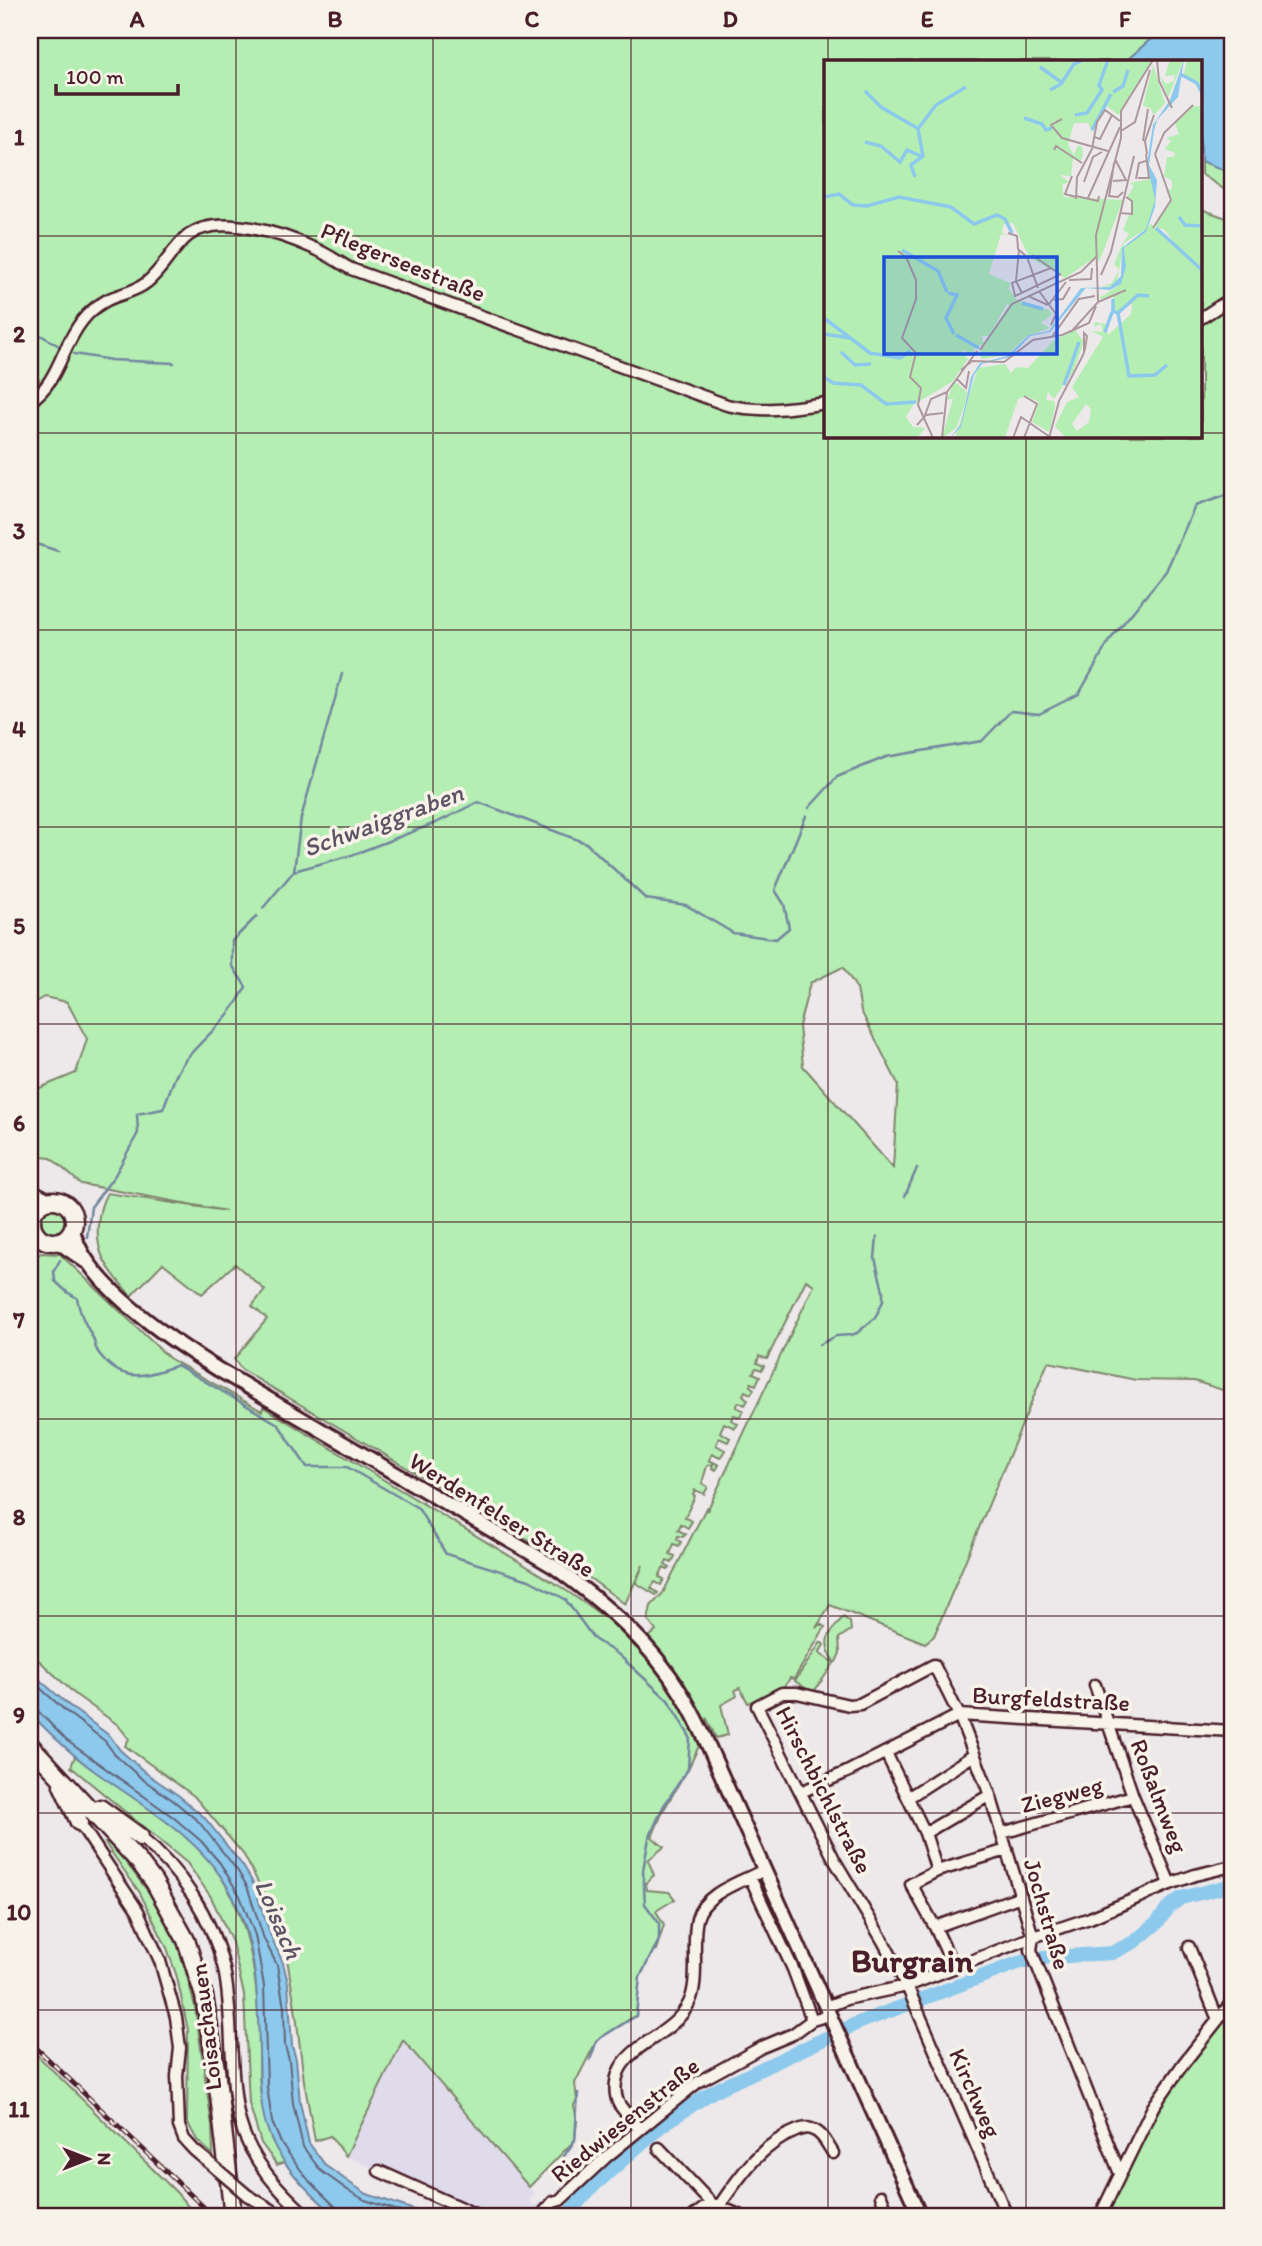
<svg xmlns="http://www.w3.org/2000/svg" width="1262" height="2246" viewBox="0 0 1262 2246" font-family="Itim,sans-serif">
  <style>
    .built { fill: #e0dbeb }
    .green { fill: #b4eeb2; stroke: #7f866e; stroke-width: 2; fill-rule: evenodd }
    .water { fill: #8cc9ec; stroke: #72859f; stroke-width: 2 }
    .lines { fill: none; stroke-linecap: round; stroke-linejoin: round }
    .shore { stroke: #646378; stroke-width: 2 }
    .stream { stroke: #72859f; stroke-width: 2.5 }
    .river { stroke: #8cc9ec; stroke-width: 14 }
    .minor-casing { stroke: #4a1f2b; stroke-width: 15 }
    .tertiary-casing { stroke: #4a1f2b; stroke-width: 18 }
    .primary-casing { stroke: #4a1f2b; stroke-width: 21 }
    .minor { stroke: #f7f3e8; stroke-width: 10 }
    .tertiary { stroke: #f7f3e8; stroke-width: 12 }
    .primary { stroke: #f7f3e8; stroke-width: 16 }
    .rail-casing { stroke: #4a1f2b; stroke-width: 5 }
    .rail { stroke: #f7f3e8; stroke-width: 2.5; stroke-dasharray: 8; stroke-linecap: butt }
    .minor-bridge-casing { stroke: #4a1f2b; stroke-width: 15; stroke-linecap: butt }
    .minor-bridge { stroke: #f7f3e8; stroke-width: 10 }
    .grid { fill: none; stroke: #4a1f2b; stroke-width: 2; stroke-opacity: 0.55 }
    .labels { text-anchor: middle; stroke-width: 7; stroke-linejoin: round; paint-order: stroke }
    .street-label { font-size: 24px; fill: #4a1f2b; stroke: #f7f3e8 }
    .water-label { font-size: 26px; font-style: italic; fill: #5e5265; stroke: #f7f3e8 }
    .district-label { font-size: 32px; font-weight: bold; fill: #4a1f2b; stroke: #f7f3e8 }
    .inset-river { fill: none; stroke: #8cc9ec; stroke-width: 3.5 }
    .inset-road { fill: none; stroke: #ac989d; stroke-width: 2 }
    .view { fill: #1d4ed8; fill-opacity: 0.15; stroke: #1d4ed8; stroke-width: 3.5 }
    .inset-edge { fill: none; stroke: #4a1f2b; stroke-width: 3.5 }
    .neatline { fill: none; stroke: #4a1f2b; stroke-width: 2.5 }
    .grid-label { font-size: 23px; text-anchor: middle; font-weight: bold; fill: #4a1f2b }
  </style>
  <rect width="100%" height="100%" fill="#ede8e9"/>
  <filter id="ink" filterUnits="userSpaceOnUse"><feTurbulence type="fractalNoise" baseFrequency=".0143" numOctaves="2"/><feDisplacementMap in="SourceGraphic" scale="14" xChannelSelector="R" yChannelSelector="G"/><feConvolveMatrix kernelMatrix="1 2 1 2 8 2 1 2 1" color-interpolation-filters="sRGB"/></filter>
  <g filter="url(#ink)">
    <path class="built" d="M402,2040L535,2194L529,2201L535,2206L540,2201L547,2208L539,2216H482L346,2156Z"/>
    <path class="green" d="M30,30H1161L1126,61H826V436H1201V209L1232,220V1393L1194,1381L1136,1380L1048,1362L934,1636L925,1643L830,1605L816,1628L820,1624L825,1627L794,1679L790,1678C781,1696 763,1696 748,1703L740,1688L735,1690L737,1696L721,1705L728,1735L716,1738L707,1719L698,1742L700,1744L688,1769L663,1811L652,1837L664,1847L648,1860L654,1875L646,1883L647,1890L669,1892L675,1899L656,1911L664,1925L656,1950L654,1949L640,1977L636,2015L597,2040L575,2083L577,2100L574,2105L577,2121L575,2140L529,2187L403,2040L346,2156L330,2136L315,2141L304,2081L296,2014L286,1952L267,1900L244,1855L194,1796L125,1746L129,1739L118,1725L76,1695L30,1652V1261L41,1253L60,1254L169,1358L262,1411L263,1407L561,1587L610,1621L636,1648L656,1631L648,1620L651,1606L663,1593L707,1506V1511L814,1285L806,1280L767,1359L759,1356L757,1363L764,1366L762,1370L756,1368L753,1373L760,1376L756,1385L751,1383L750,1386L754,1389L751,1394L745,1391L743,1395L748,1400L745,1405L739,1402L736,1407L743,1410L740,1417L734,1415L731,1420L738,1424L735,1428L724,1423L720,1432L730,1438L728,1442L719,1438L716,1445L725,1450L720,1458L712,1454L709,1460L719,1465L716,1470L712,1468L713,1464L707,1466L702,1483L708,1487L704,1494L695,1490L693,1494L695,1496L685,1517L692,1521L688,1528L681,1524L678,1530L686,1534L683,1537L678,1536L677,1539L681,1542L679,1546L674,1544L670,1554L675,1556L672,1563L667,1561L665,1565L670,1568L668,1570L663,1568L659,1577L664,1579L661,1585L655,1582L651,1588L658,1593L656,1595L636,1583L643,1565L625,1604L576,1568L242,1370L234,1359L267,1319L252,1306L265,1290L235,1264L202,1294L163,1263L131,1296C111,1271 95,1258 98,1224C99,1213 101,1203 107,1193L226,1211L81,1184L51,1158L30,1156V1092L76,1073L87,1039L67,1002L44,997L30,1005V415L34,414L37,409L35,405L30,408V395L42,384L39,380L30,378ZM843,967L857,989L861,1011L898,1084L893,1168L803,1066L799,1026L810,983Z
      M1201,161L1232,173V188L1225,190L1201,174Z
      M37 1221a16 16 0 1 1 32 0a16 16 0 1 1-32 0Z
      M843,1617L850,1622L851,1630L839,1638L840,1653L836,1662H834C821,1640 828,1635 843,1617Z
      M821,1642L824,1645L819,1653L834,1663L813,1693L795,1681Z
      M75,1756C114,1786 158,1811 195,1845C246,1894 257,1966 259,2033C260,2050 258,2069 260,2086C262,2110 272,2143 285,2162L277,2165L261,2143L249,2103L244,1995L232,1942L211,1897L187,1863L71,1767Z
      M105,1843H111L150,1894L180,1949L195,2007L212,2125L213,2155L197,2140L187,2122L188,2030L177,1977L167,1948L140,1893Z
      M1232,2009V2216H1104L1166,2096Z
      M30,2048L177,2193L196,2216H30Z"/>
    <path class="water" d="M1161,30H1232V173L1201,161V61H1126Z
      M30,1669L42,1682L72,1708L110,1736L120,1750L147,1774L178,1795L204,1817L243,1866L253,1883L271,1936L283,1963L288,1983L292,2046L296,2059L300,2102L309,2143L326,2166L353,2185L367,2194L432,2216H336C308,2192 276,2161 266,2125C259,2101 260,2076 259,2051C258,2001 257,1947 235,1901C207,1841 148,1809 97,1773C72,1755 51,1735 30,1713Z"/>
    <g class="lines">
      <path class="shore" d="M30,1679L68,1713L105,1741L115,1755L142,1779L174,1801L199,1822L237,1870L247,1886L264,1939L277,1965L284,2008L285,2046L289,2060L293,2103L303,2147L321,2171L349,2191L365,2200L414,2216
        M30,1709L37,1710L66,1740L173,1817L201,1841L220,1863L240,1896L255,1935L264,1986L267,2086L272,2122L281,2143L291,2157L310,2182L338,2209L340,2216"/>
      <path class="stream" d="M30,329L61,347
        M74,354L111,360L174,363
        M30,542L58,551
        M809,808L837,777L886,757L982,741L1011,711L1039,714L1079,694L1109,641L1166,571L1195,506L1230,494L1232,490
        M294,871L301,818L342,674
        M263,908L294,871L352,855L438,822L478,802L586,843L646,899L686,905L733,933L776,939L789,928L784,904L775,890L806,816
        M905,1196L917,1168
        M87,1237L91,1207L115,1175L138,1133L137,1114L163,1109C169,1094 175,1072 186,1059C209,1032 228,1021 246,987L232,965V941L257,916
        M60,1260L54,1271L55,1281L67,1292L77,1298C80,1315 85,1323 93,1338C94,1339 95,1347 96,1348C97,1351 100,1355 102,1357C123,1384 149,1376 177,1365L278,1424L307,1467H347L418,1508L446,1554L529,1580L565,1599L594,1639L619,1655L668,1700L690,1737L688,1769L663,1807L649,1838L643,1870L645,1904L659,1923V1940L640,1977L636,2016L597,2040L590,2060
        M819,1345L836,1336L851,1335L857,1333L875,1318L883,1301V1291L875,1258L877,1237
        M558,2165L575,2140L578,2093
        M556,2196L560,2216"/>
      <path class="river" d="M566,2216L590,2189L661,2126L712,2092L858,2023L1018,1963L1039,1958L1112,1953L1134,1942L1157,1923L1169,1907L1181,1898L1232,1885"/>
      <defs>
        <path id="minor" d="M1201,318L1232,298
          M30,401C59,382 61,347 82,321C88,313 98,305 107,300C119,294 135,292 146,283C163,270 172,248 189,235C219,213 283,234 313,248C326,253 338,262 351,269L727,405C761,413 792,408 826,403
          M1095,1685L1133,1796L1170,1884
          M886,1753L925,1833L937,1871L911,1884L935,1927L954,1968
          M801,1792L847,1772L959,1715L1232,1731
          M909,1797L974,1755
          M79,1822L138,1911L160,1961L176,2017L180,2048L177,2076L179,2126L184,2139L194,2150L206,2160
          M925,1833L990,1795
          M1002,1833L1133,1796
          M140,1837C181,1870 212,1917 224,1969C229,1993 230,2018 231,2043C233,2069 233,2097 240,2122C251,2161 278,2190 307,2216
          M937,1871L1007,1850
          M750,1877L793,1969L812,2020
          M935,1927L1021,1896
          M1189,1947L1218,2020
          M826,2007L846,1999L907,1986L1033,1937L1090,1918L1170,1884L1195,1875L1232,1866
          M639,2129C633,2121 625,2113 619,2104C613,2093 615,2075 623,2064C640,2040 675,2032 689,2003C695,1991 695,1975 695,1961C695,1947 694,1932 697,1919C704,1892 742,1882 764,1870
          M659,2148L711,2203L741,2216
          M379,2171L479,2216
          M247,2195L282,2216
          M881,2196L889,2216
          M719,2206C740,2176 760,2145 796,2131C801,2129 806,2127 811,2129C822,2132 827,2144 833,2153
          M541,2216L553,2202L560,2200L605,2158L698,2082L762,2047L793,2034L812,2020L829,2015
          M694,2216L711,2203
          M1007,2216L907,1986L883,1941L835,1861L757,1706L782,1693H797L849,1705L860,1704L934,1665L959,1715L990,1795L1033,1937L1031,1950L1120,2174
          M1100,2216L1153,2107L1183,2064L1232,2002"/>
        <path id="tertiary" d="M73,1229C83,1283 174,1342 219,1370L553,1566C601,1601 650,1641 681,1693C690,1707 697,1722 704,1736L920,2216
          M58,1242L85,1261"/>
        <path id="primary" d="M30,1192L47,1201
          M32 1221a21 21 0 1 1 42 0a21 21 0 1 1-42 0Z
          M30,1745L139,1862L154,1882L186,1940L204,1996L216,2069L233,2216
          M62,1785L79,1822
          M100,1808L140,1837"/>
      </defs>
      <use href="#minor" class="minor-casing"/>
      <use href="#tertiary" class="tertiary-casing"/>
      <use href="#primary" class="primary-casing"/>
      <use href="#minor" class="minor"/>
      <use href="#tertiary" class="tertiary"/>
      <use href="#primary" class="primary"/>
      <defs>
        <path id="rail" d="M30,2042L213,2216"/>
      </defs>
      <use href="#rail" class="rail-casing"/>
      <use href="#rail" class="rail"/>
      <defs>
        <path id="minor-bridge" d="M206,2160L247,2195"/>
      </defs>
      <use href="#minor-bridge" class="minor-bridge-casing"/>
      <use href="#minor-bridge" class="minor-bridge"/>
    </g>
  </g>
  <path class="grid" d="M236,30V2216M433,30V2216M631,30V2216M828,30V61M1026,30V61M30,236H826M1201,236H1232M30,433H826M1201,433H1232M828,436V2216M1026,436V2216M30,630H1232M30,827H1232M30,1024H1232M30,1222H1232M30,1419H1232M30,1616H1232M30,1813H1232M30,2010H1232"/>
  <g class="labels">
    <g class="street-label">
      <text transform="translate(403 262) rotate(22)" y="8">Pflegerseestraße</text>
      <text transform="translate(502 1515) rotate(32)" y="8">Werdenfelser Straße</text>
      <text transform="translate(1051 1699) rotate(3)" y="8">Burgfeldstraße</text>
      <text transform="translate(824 1790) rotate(63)" y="8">Hirschbichlstraße</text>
      <text transform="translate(1062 1795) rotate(-15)" y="8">Ziegweg</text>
      <text transform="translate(1159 1796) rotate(69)" y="8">Roßalmweg</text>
      <text transform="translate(1047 1914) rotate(74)" y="8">Jochstraße</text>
      <text transform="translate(206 2027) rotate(-97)" y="8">Loisachauen</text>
      <text transform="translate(975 2093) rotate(66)" y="8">Kirchweg</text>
      <text transform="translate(625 2120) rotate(-39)" y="8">Riedwiesenstraße</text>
    </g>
    <g class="water-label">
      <text transform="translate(383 820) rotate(-20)" y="9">Schwaiggraben</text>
      <text transform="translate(279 1919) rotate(67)" y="9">Loisach</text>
    </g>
    <g class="district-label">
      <text x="912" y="1972">Burgrain</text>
    </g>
  </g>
  <g transform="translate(824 60)">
    <rect width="378" height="378" fill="#ede8e9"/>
    <path d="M0,0H328L295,55L282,46L268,72L264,63H250L244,85L250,95L254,85L258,87L259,95L256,102L249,98L247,116L236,115L245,122L238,125L240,137L299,140L275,202L273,196L241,218L205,197L189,163L180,164L178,173L185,176L177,174L165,214L186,223L185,229L193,240L225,250L228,254L217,263L226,268L203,276L183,295L157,299V291L185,245L183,244L165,276H158L160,284L152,286L148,295L137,289L144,299L128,322L89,345L82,357L89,367L101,368L93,378H0ZM346,0H360L344,37L335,15L342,24L350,21L351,15L341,16ZM363,0H378V30L360,14ZM329,5L341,43L330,55L326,48L319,46ZM368,46H378V378H242L231,366L243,342L255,337L248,327L279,277L268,271L279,272L277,264L270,267L271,262L282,264L284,275L307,254L308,243L294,253L289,247V237L276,239L277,232V237L294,226L301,203L300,188L327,164L352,186L341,170L330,166L347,142L342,130L348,129V121L340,116L343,97H350L351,93L341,89L347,81L342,78L355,74L351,63ZM262,344L267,349L265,362L253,371L248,364ZM327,119L332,138L323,168L300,183L293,221L288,226L277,227L288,223L295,210L290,204L299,183L305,174L299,170L309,146L303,137L310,126L306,123ZM251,270L260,282L249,312L230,339L224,332L222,340L230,341L231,347L225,372L208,362L215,342L202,336L194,339L181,378H131L154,308L181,304L187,313L192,307L204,308L229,281ZM130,321L143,332L141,344L132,368L118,378L129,338L123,340Z" fill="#b4eeb2" fill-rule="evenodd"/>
    <path d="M360,0L354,37L333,60L330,71L325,105L333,120L331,147L322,172L300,188L302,207L297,224L286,230L262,228L226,272L206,276L186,297L158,304L150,315L137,367L126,378L137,364L147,317L156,303L183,296L205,275L225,271L257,228L286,227L297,216L298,188L322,169L331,140L323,103L329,65L346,40Z" fill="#8cc9ec"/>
    <path class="inset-river" d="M216,7L237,22M356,14L373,23L378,33M226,30L237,24L250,4L260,0M41,31L57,47L93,68M289,32L299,26L304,10M251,55L263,53L278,30L275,25L284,0M200,58L218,64L222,70L228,68M268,70L287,34M41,82L57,86L76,102L83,90L97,96M91,117L87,105L99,96L94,69L112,45L142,27M0,137L15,134L29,145L43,146L75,137L127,147L150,164L173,155L181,159L188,173M355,157L361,165L378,166M332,168L378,210M78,190L114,211L123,232M124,233L133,235L122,258L130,274M289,239V251L294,253L314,235L325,236M198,243L219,249M294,253L305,316L331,315L343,305M0,258L46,293L76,298L86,291M281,272L288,252M0,274L26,278M132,275L155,288M17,292L31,305L47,304M0,317L9,323L37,325L62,344L92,342M240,325L255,282"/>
    <path class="inset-road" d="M333,0L335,21L348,48M238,59L227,65L238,78L284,91M297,71L311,62L326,10M270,77L276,79L288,55M319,81L324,49M268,89L273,62L281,50L296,61M230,90L232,86L258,103M323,94L321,81L330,55M331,94L340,73L369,45M290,103L285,136L294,137L299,132M248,116L241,134L252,137M314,118H325L322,94M312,119L315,103L322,101M289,121L302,120L291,99M260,122L269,97L278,92M252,136L274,141L275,136M264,138L296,67M252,139L253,117L268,89M296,153L308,154V141L302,137M329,168L347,140L331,94M184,173L193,176L194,189L203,197L214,228M195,190L192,221L198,233M74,191L82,197L92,220V239L78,278L92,293L86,317L97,328L94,345L109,378M208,195L237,215M227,208L188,223L191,236L237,214M277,215L287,192L310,96M245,220L267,219L268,208M215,231L232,254L227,265M204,236L224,245M230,240L239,239L246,227M274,242L272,175L297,78V51L329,0M225,244L242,222M247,272L274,242L302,230M238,275L265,263L272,246M228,277L255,239L271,236M156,290L188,244L257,212L273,196M137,310L148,301L180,302L209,280L238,275M132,318L142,328L145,311M101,355L107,339L123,332M93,365L102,355L119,353M118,378L123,332L153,291M189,378L197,357L226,377M200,378L213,344L200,336M225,378L235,341L257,299L259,295L261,289L263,276L260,273V293"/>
    <path class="view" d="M60,197H233V294H60Z"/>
    <rect width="378" height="378" class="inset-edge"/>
  </g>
  <rect width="1262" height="2246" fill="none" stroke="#f7f3e8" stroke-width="77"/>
  <g transform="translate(88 2159) rotate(90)" stroke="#f7f3e8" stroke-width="5" paint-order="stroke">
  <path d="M0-5L12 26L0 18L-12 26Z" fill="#4a1f2b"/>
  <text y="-10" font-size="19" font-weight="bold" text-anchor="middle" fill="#4a1f2b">N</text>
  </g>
  <path d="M56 84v10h122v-10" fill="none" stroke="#4a1f2b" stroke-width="3.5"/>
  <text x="66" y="84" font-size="21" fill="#4a1f2b" stroke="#f7f3e8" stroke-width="5" paint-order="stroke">100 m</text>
  <rect x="38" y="38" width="1186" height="2170" class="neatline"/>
  <g class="grid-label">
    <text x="137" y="27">A</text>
    <text x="335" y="27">B</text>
    <text x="532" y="27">C</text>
    <text x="730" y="27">D</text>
    <text x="927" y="27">E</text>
    <text x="1125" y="27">F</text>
    <text x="19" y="145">1</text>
    <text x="19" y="342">2</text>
    <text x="19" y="539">3</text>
    <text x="19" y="737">4</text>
    <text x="19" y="934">5</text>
    <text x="19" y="1131">6</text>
    <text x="19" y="1328">7</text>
    <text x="19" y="1525">8</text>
    <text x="19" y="1723">9</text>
    <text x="19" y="1920">10</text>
    <text x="19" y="2117">11</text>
  </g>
</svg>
